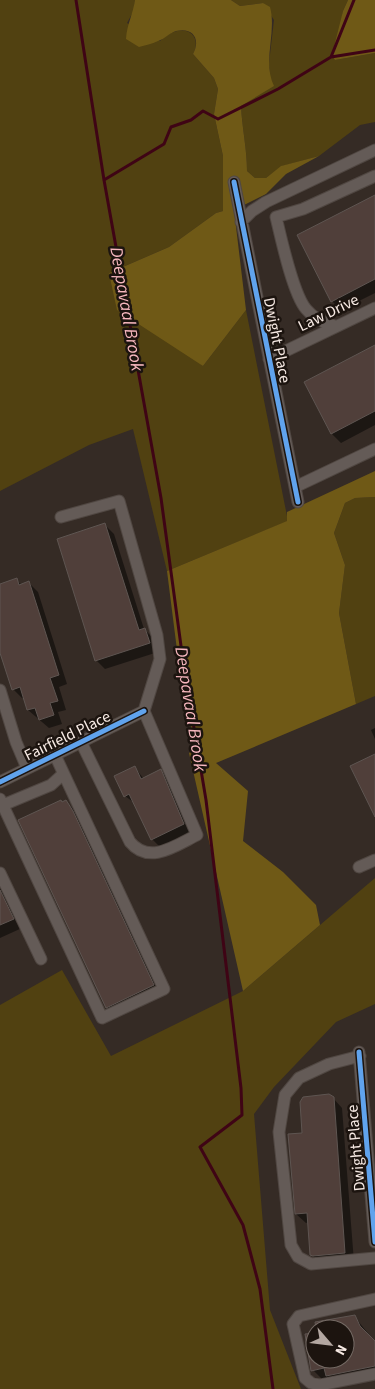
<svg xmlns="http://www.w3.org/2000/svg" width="375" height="1389" viewBox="0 0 375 1389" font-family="'Source Sans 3',sans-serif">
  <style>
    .green { fill: #514111 }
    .forest { fill: #6f5916 }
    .shadow { fill: #0007 }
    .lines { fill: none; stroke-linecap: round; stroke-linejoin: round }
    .stream { stroke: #3f0415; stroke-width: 3 }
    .building { fill: #503f3a; stroke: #5e5551 }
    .minor-casing { stroke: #504742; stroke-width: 13 }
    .minor { stroke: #645b57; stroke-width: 11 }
    .cycleway-casing { stroke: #1c140f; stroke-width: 8 }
    .cycleway { stroke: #60a3ed; stroke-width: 5 }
    .labels { text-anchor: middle; stroke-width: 5; stroke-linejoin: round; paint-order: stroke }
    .street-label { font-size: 16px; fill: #f7eae4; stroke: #1c140f }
    .water-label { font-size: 18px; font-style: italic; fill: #f7b7be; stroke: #1c140f }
  </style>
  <rect width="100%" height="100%" fill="#352b25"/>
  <path class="green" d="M0,0H135L134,10L127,23L160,41C164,38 169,33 174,32C191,26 201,39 193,54L214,78L218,89L214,114L223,156V211L216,213L169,247L109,273L203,366L246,310L288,521L167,571L133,429L89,445L0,491Z
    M231,0H348L343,11L335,60L375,53V122L360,125L319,156L282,166L266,178H255L247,171C247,149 242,128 241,106L270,79L269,63L274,20L263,3L240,6Z
    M375,497V696L356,704L339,613L345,565L334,533L345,503L355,498Z
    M375,878V1004L336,1022L274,1087L254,1114L270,1310L301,1389H0V1005L62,970L111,1056L243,991Z"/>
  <path class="forest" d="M135,0H231L240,6L263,3L270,7C277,33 262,61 274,86L241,106C242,128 247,149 247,171L255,178H266L281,166L319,156L286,174L266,194L234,210L246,310L203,366L117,310L109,273L169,247L216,213L223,211V156L214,114L218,89L214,78L193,54C201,39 193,27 176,31C169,33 165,39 158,41C152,44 145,45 139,47L126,39C127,24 133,14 135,0Z
    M348,0H375V53L335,60L332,55L343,11Z
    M375,471V497L355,498L345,503L334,533L345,565L339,613L356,704L216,763L248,791L243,841L283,872L316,905L320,925L243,991L189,753L195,749L177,650L167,571L287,521V512Z"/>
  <path class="shadow" d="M375,196V293L341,310L332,301L298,236Z
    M375,346V425L341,443L332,434Z
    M105,525L114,534L144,629L153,638L158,652L105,669L96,660Z
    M16,580L22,585L29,583L38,592L67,684L59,687L66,710L58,712L62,724L49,728L28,710L25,697L22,698L13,689L0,648V585Z
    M375,728V739L371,730Z
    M135,768L144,779L161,771L170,780L192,833L161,848L152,839L136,804L125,796Z
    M65,801L74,810L162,995L116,1016L107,1007L62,803Z
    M0,882L22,928L0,938Z
    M333,1098L342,1108L354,1262L321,1264L312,1255L309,1222L306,1223L296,1214L304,1134Z
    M354,1316L375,1342V1377L322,1379L313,1370L315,1334V1359H345V1329H317Z"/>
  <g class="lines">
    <path class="stream" d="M76,0L104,180L161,498L184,668L206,800L241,1088L242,1115L200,1147L243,1225L260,1289L273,1389
      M331,57L375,50
      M104,180L164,144L171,127L191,120L203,111L218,119L278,89L331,57L354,0"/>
  </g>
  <path class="building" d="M375,195V279L331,302L297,235Z
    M375,345V411L331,434L304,382Z
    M105,523L139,630L145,628L150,643L95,661L57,539Z
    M17,578L19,585L29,581L59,675L50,678L58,701L50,703L54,715L39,720L35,708L27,710L20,687L12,690L0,653V584Z
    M375,754V817L350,766Z
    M135,766L141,779L161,769L184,824L151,840L129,794L124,797L114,776Z
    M61,800L62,802L66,800L73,811L154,985L106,1008L18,820Z
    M0,890L14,919L0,925Z
    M329,1094L334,1097L345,1253L313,1256L310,1255L307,1213L295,1214L288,1134L302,1133L300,1102L303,1097Z
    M355,1315L360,1326L375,1341V1366L326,1376L324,1368L311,1371L305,1334L315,1333V1359H345V1329H316L315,1322Z"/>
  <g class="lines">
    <defs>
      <path id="minor" d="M234,182L298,502
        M241,222L252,211L266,202L375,150
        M335,326C324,323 314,319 306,309C293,294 281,238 276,217L303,209L375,176
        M269,359L375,308
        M295,487L375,449
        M61,517L119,501L157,635L160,659L144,711L197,835C175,846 149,865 130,842L81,742
        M0,690L16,742L27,768
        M0,782L144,711
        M0,799L102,1018L164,989L55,755
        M3,805L51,785L62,775
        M359,867L375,860
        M0,873L41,959
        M359,1052L375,1242
        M360,1056L329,1064L299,1078L285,1095L279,1132L291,1245L298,1257L311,1264L375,1258
        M375,1299L299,1316L293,1324L305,1378L311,1383L320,1385L375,1374"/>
    </defs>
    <use href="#minor" class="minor-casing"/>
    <use href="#minor" class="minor"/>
    <defs>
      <path id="cycleway" d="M234,182L298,502
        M0,782L144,711
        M359,1052L375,1242"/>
    </defs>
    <use href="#cycleway" class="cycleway-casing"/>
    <use href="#cycleway" class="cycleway"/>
  </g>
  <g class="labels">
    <g class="street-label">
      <text transform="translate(328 312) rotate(-26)" y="6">Law Drive</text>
      <text transform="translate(278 340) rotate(79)" y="6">Dwight Place</text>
      <text transform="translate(67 735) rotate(-26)" y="6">Fairfield Place</text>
      <text transform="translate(355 1148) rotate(-95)" y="6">Dwight Place</text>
    </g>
    <g class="water-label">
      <text transform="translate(127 309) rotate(80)" y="6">Deepavaal Brook</text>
      <text transform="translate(191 709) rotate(81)" y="6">Deepavaal Brook</text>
    </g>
  </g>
  <g transform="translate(330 1344) rotate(118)"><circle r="24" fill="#1c140f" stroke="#746a64"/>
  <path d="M0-4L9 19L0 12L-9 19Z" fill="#b3a7a1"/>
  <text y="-8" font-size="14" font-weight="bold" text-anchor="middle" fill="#f7eae4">N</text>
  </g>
</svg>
